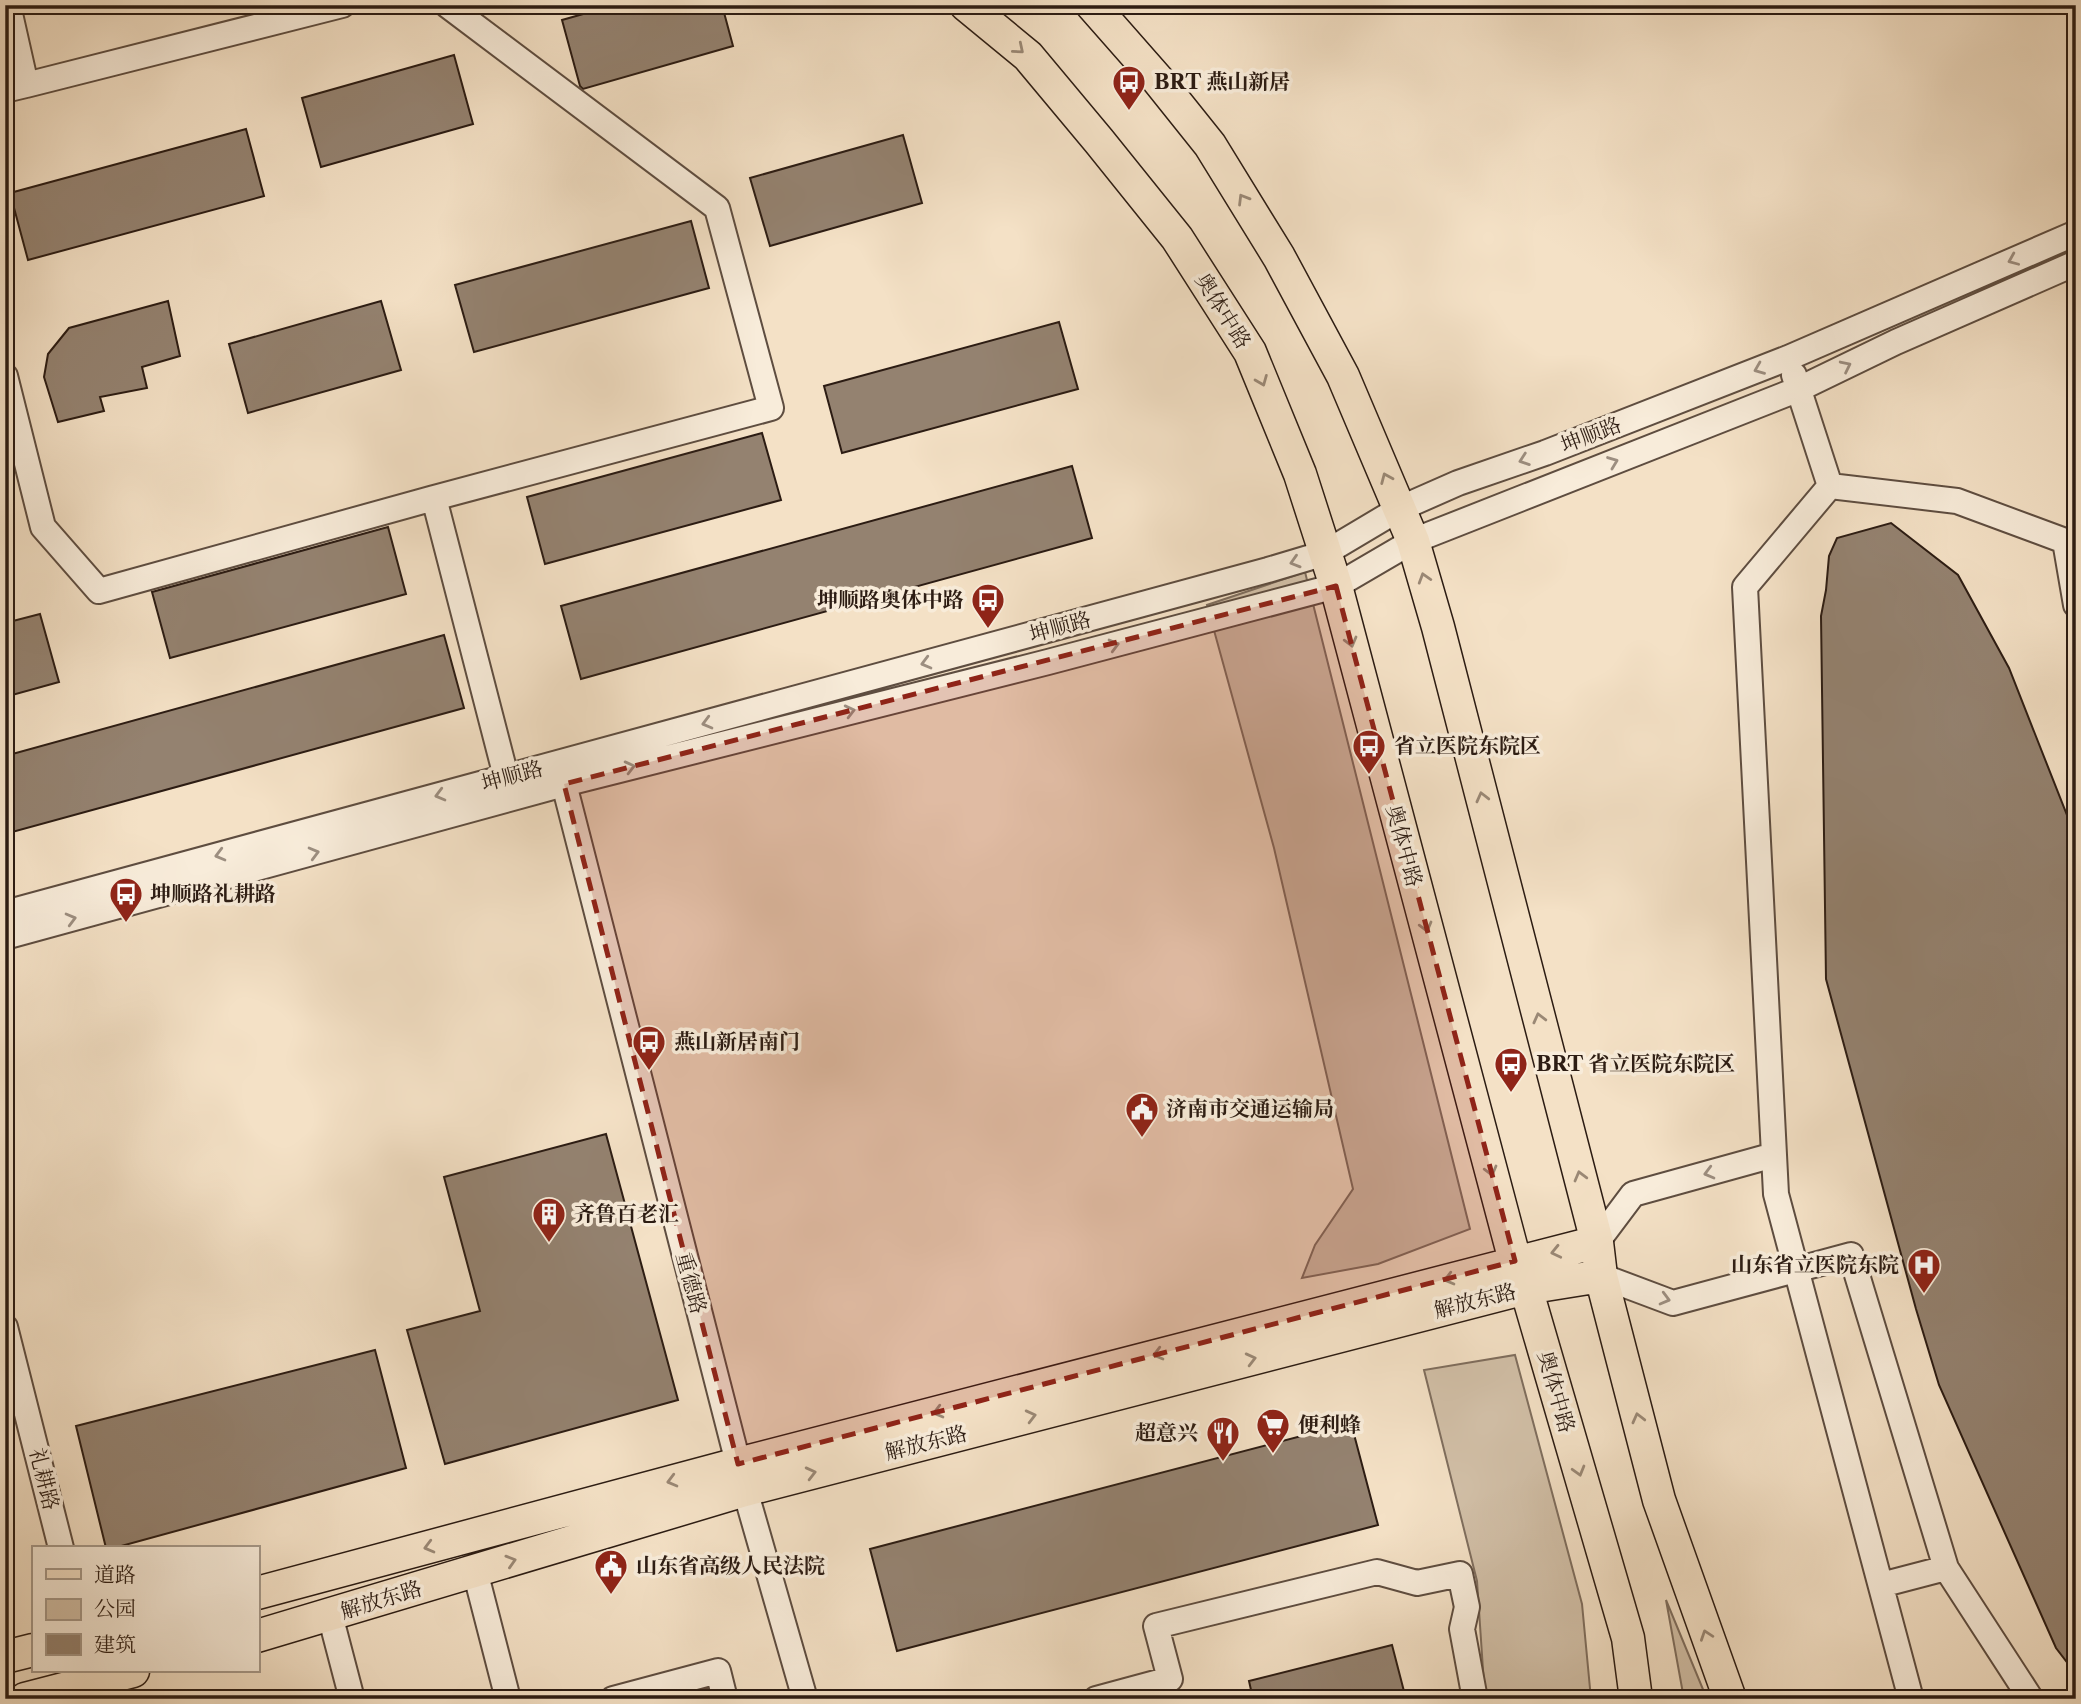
<svg xmlns="http://www.w3.org/2000/svg" width="2081" height="1704" viewBox="0 0 2081 1704" font-family="'Libre Caslon Text','Noto Serif SC',serif">
  <style>
    .green { fill: #d2c0a8; stroke: #7f6e5e; stroke-width: 2 }
    .building { fill: #948270; stroke: #2c1c13; stroke-width: 2 }
    .lines { fill: none; stroke-linecap: round; stroke-linejoin: round }
    .minor-casing { stroke: #5e4d40; stroke-width: 28 }
    .major-casing { stroke: #2c1c13; stroke-width: 35 }
    .minor { stroke: #f8ecda; stroke-width: 24 }
    .major { stroke: #f4e1c6; stroke-width: 32 }
    .oneway { stroke: #9a8875 }
    .oneway2 { stroke: #9c8e80 }
    .marked { fill: #8f2418; fill-opacity: 0.2; stroke: #8f2418; stroke-width: 5; stroke-dasharray: 14 9; stroke-linejoin: round }
    .labels { text-anchor: middle; stroke-width: 7; stroke-linejoin: round; paint-order: stroke }
    .poi-label { font-size: 21px; font-weight: bold; fill: #2c1c13; stroke: #f8ecda; text-anchor: start }
    .street-label { font-size: 21px; fill: #2c1c13; stroke: #f8ecda }
  </style>
  <rect width="100%" height="100%" fill="#f4e1c6"/>
  <filter id="stains"><feTurbulence type="fractalNoise" baseFrequency=".00286" numOctaves="4"/><feColorMatrix values="0 0 0 0 .2 0 0 0 0 .09 0 0 0 0 .02 0 0 0 .5 -.17"/></filter>
  <radialGradient id="worn" r=".72"><stop offset=".6" stop-color="#630" stop-opacity="0"/><stop offset="1" stop-color="#630" stop-opacity=".3"/></radialGradient>
  <path class="green" d="M1305,572L1470,1229L1378,1264L1302,1278L1315,1245L1353,1189L1274,848L1207,605Z
    M1515,1355L1582,1604L1591,1699H1485L1477,1581L1424,1370Z
    M1666,1600L1707,1699H1684Z"/>
  <path class="building" d="M615,5H722L733,46L583,89L580,86L562,20Z
    M454,55L473,124L321,167L302,98Z
    M246,129L264,196L28,260L10,193Z
    M903,135L922,203L770,246L750,178Z
    M691,221L709,288L474,352L455,285Z
    M168,301L180,356L142,367L147,388L100,397L104,411L58,422L44,377L48,354L69,328Z
    M381,301L401,370L248,413L229,344Z
    M1059,322L1078,389L842,453L824,386Z
    M762,433L781,500L545,564L527,497Z
    M1072,466L1092,538L581,679L561,606Z
    M1891,523L1958,575L2009,668L2076,838V1674L2056,1648L1939,1385L1916,1309L1826,979L1821,616L1826,590L1829,556L1837,538Z
    M388,527L406,594L170,658L152,592Z
    M40,614L59,682L5,697V623Z
    M444,635L464,708L5,834V756Z
    M606,1134L678,1400L445,1464L407,1330L480,1311L444,1177Z
    M375,1350L406,1468L114,1548H106L76,1426Z
    M1351,1423L1378,1525L897,1651L870,1549Z
    M1392,1645L1406,1699H1253L1249,1681Z"/>
  <g class="lines">
    <defs>
      <path id="minor" d="M26,85L342,5
        M5,90L26,85L8,5
        M1794,375L1830,486L1745,587L1776,1194L1911,1699
        M5,376L43,527L99,591L434,498L510,792
        M1830,486L1957,501L2065,541L2076,605
        M434,498L771,408L717,208L447,5
        M564,784L745,1490L805,1699
        M5,913L1268,570L1325,553L1399,509L1458,483L1545,453L1788,358L2076,233
        M5,937L564,784L1048,662L1336,586L1413,541L1799,389L1896,342L2076,263
        M1597,1242L1633,1194L1774,1155
        M1601,1276L1673,1303L1851,1255L1946,1568L2031,1699
        M5,1327L61,1548
        M475,1571L508,1699
        M1881,1585L1946,1568
        M330,1615L352,1699
        M613,1699L718,1671L725,1699
        M1096,1699L1170,1679L1156,1626L1377,1572L1417,1583L1460,1574L1467,1607L1462,1629L1475,1699"/>
      <path id="major" d="M966,5L1028,56L1099,141L1177,238L1250,352L1300,474L1336,586L1515,1261L1526,1288L1628,1638L1636,1699
        M1092,5L1158,80L1210,145L1279,257L1343,376L1413,541L1438,627L1597,1242L1601,1276L1659,1500L1730,1699
        M257,1593L738,1464L1597,1242
        M257,1636L745,1490L1526,1288L1601,1276
        M5,1657L33,1650
        M25,1699L133,1671"/>
    </defs>
    <use href="#minor" class="minor-casing"/>
    <use href="#major" class="major-casing"/>
    <use href="#minor" class="minor"/>
    <use href="#major" class="major"/>
  </g>
  <defs><path id="oneway-chevron" d="M-2-3.5L2.5 0L-2 3.5" fill="none" stroke-width="1.6" stroke-linecap="round" stroke-linejoin="round" transform="scale(1.75)"/></defs>
  <g class="oneway">
    <use href="#oneway-chevron" transform="translate(1019 49) rotate(40)"/>
    <use href="#oneway-chevron" transform="translate(1243 199) rotate(-121)"/>
    <use href="#oneway-chevron" transform="translate(1262 381) rotate(68)"/>
    <use href="#oneway-chevron" transform="translate(1386 478) rotate(-113)"/>
    <use href="#oneway-chevron" transform="translate(1424 578) rotate(-107)"/>
    <use href="#oneway-chevron" transform="translate(1351 642) rotate(75)"/>
    <use href="#oneway-chevron" transform="translate(1482 797) rotate(-104)"/>
    <use href="#oneway-chevron" transform="translate(1426 927) rotate(75)"/>
    <use href="#oneway-chevron" transform="translate(1539 1018) rotate(-104)"/>
    <use href="#oneway-chevron" transform="translate(1491 1171) rotate(75)"/>
    <use href="#oneway-chevron" transform="translate(1580 1176) rotate(-105)"/>
    <use href="#oneway-chevron" transform="translate(1556 1252) rotate(167)"/>
    <use href="#oneway-chevron" transform="translate(1449 1279) rotate(165)"/>
    <use href="#oneway-chevron" transform="translate(1158 1354) rotate(165)"/>
    <use href="#oneway-chevron" transform="translate(1251 1359) rotate(-14)"/>
    <use href="#oneway-chevron" transform="translate(938 1412) rotate(165)"/>
    <use href="#oneway-chevron" transform="translate(1031 1416) rotate(-14)"/>
    <use href="#oneway-chevron" transform="translate(1638 1418) rotate(-104)"/>
    <use href="#oneway-chevron" transform="translate(1579 1471) rotate(74)"/>
    <use href="#oneway-chevron" transform="translate(811 1473) rotate(-14)"/>
    <use href="#oneway-chevron" transform="translate(672 1481) rotate(165)"/>
    <use href="#oneway-chevron" transform="translate(429 1547) rotate(165)"/>
    <use href="#oneway-chevron" transform="translate(511 1561) rotate(-17)"/>
    <use href="#oneway-chevron" transform="translate(1706 1635) rotate(-109)"/>
  </g>
  <g class="oneway2">
    <use href="#oneway-chevron" transform="translate(2013 260) rotate(157)"/>
    <use href="#oneway-chevron" transform="translate(1846 366) rotate(-26)"/>
    <use href="#oneway-chevron" transform="translate(1759 369) rotate(158)"/>
    <use href="#oneway-chevron" transform="translate(1524 460) rotate(161)"/>
    <use href="#oneway-chevron" transform="translate(1613 462) rotate(-21)"/>
    <use href="#oneway-chevron" transform="translate(1295 562) rotate(163)"/>
    <use href="#oneway-chevron" transform="translate(1114 645) rotate(-15)"/>
    <use href="#oneway-chevron" transform="translate(926 663) rotate(165)"/>
    <use href="#oneway-chevron" transform="translate(850 711) rotate(-14)"/>
    <use href="#oneway-chevron" transform="translate(707 723) rotate(165)"/>
    <use href="#oneway-chevron" transform="translate(630 767) rotate(-14)"/>
    <use href="#oneway-chevron" transform="translate(440 795) rotate(165)"/>
    <use href="#oneway-chevron" transform="translate(314 853) rotate(-15)"/>
    <use href="#oneway-chevron" transform="translate(220 855) rotate(165)"/>
    <use href="#oneway-chevron" transform="translate(71 919) rotate(-15)"/>
    <use href="#oneway-chevron" transform="translate(1709 1173) rotate(165)"/>
    <use href="#oneway-chevron" transform="translate(1665 1299) rotate(15)"/>
  </g>
  <path class="marked" d="M1336,586L1515,1261L738,1464L564,784Z"/>
  <defs>
    <symbol id="bus-pin" viewBox="-11 -11 22 30"><path d="M0 17L-7.5 6A9.5 9.5 0 1 1 7.5 6Z" fill="#8f2418" stroke="#f8ecda"/><path d="M-5-6H5V4H4V6H2V4H-2V6H-4V4H-5ZM-3.5-4V0h7V-4ZM-3.5 1.2v1.5H-2V1.2ZM2 1.2v1.5H3.5V1.2Z" fill="#fff"/></symbol>
    <symbol id="civic-pin" viewBox="-11 -11 22 30"><path d="M0 17L-7.5 6A9.5 9.5 0 1 1 7.5 6Z" fill="#8f2418" stroke="#f8ecda"/><path d="M-.6-6.5H3V-4.5H.6V-3L4-1V1h2V6H-6V1h2V-1L-.6-3ZM-1.2 2.5V6h2.4V2.5Z" fill="#fff"/></symbol>
    <symbol id="building-pin" viewBox="-11 -11 22 30"><path d="M0 17L-7.5 6A9.5 9.5 0 1 1 7.5 6Z" fill="#8f2418" stroke="#f8ecda"/><path d="M-4-6H4V6H1V3H-1V6H-4ZM-2.5-4.3h1.7v1.8h-1.7ZM.8-4.3h1.7v1.8H.8ZM-2.5-1h1.7V.8h-1.7ZM.8-1h1.7V.8H.8Z" fill="#fff"/></symbol>
    <symbol id="hospital-pin" viewBox="-11 -11 22 30"><path d="M0 17L-7.5 6A9.5 9.5 0 1 1 7.5 6Z" fill="#8f2418" stroke="#f8ecda"/><path d="M-5-5h3v3.5h4V-5h3V5h-3V1.5h-4V5h-3Z" fill="#fff"/></symbol>
    <symbol id="supermarket-pin" viewBox="-11 -11 22 30"><path d="M0 17L-7.5 6A9.5 9.5 0 1 1 7.5 6Z" fill="#8f2418" stroke="#f8ecda"/><path d="M-6-5.5h2.5l.6 2H6L4.5 2H-2.5L-4.4-4H-6ZM-1.5 3.2a1.3 1.3 0 1 0 .1 0ZM3 3.2a1.3 1.3 0 1 0 .1 0Z" fill="#fff"/></symbol>
    <symbol id="restaurant-pin" viewBox="-11 -11 22 30"><path d="M0 17L-7.5 6A9.5 9.5 0 1 1 7.5 6Z" fill="#8f2418" stroke="#f8ecda"/><path d="M-5-6h1v4h1v-4h1v4h1v-4h1v5L-1.5 .5V6h-2V.5L-5-1ZM5-6V6H3V1.5H1.5Q1.5-4 5-6Z" fill="#fff"/></symbol>
  </defs>
  <g fill-rule="evenodd">
    <use href="#bus-pin" x="1110" y="63" width="38" height="52"/>
    <use href="#bus-pin" x="969" y="581" width="38" height="52"/>
    <use href="#bus-pin" x="1350" y="727" width="38" height="52"/>
    <use href="#bus-pin" x="107" y="875" width="38" height="52"/>
    <use href="#bus-pin" x="630" y="1023" width="38" height="52"/>
    <use href="#bus-pin" x="1492" y="1045" width="38" height="52"/>
    <use href="#civic-pin" x="1123" y="1090" width="38" height="52"/>
    <use href="#building-pin" x="530" y="1195" width="38" height="52"/>
    <use href="#hospital-pin" x="1905" y="1246" width="38" height="52"/>
    <use href="#supermarket-pin" x="1254" y="1406" width="38" height="52"/>
    <use href="#restaurant-pin" x="1204" y="1414" width="38" height="52"/>
    <use href="#civic-pin" x="592" y="1547" width="38" height="52"/>
  </g>
  <g class="labels">
    <g class="poi-label">
      <text x="1154" y="89">BRT 燕山新居</text>
      <text x="964" y="607" text-anchor="end">坤顺路奥体中路</text>
      <text x="1394" y="753">省立医院东院区</text>
      <text x="150" y="901">坤顺路礼耕路</text>
      <text x="674" y="1049">燕山新居南门</text>
      <text x="1536" y="1071">BRT 省立医院东院区</text>
      <text x="1166" y="1116">济南市交通运输局</text>
      <text x="574" y="1221">齐鲁百老汇</text>
      <text x="1899" y="1272" text-anchor="end">山东省立医院东院</text>
      <text x="1298" y="1432">便利蜂</text>
      <text x="1198" y="1440" text-anchor="end">超意兴</text>
      <text x="636" y="1573">山东省高级人民法院</text>
    </g>
    <g class="street-label">
      <text transform="translate(1223 311) rotate(58)" y="7">奥体中路</text>
      <text transform="translate(1591 435) rotate(-21)" y="7">坤顺路</text>
      <text transform="translate(1060 627) rotate(-15)" y="7">坤顺路</text>
      <text transform="translate(512 776) rotate(-15)" y="7">坤顺路</text>
      <text transform="translate(1404 846) rotate(75)" y="7">奥体中路</text>
      <text transform="translate(691 1283) rotate(75)" y="7">重德路</text>
      <text transform="translate(1475 1301) rotate(-14)" y="7">解放东路</text>
      <text transform="translate(1556 1392) rotate(74)" y="7">奥体中路</text>
      <text transform="translate(926 1443) rotate(-14)" y="7">解放东路</text>
      <text transform="translate(44 1479) rotate(76)" y="7">礼耕路</text>
      <text transform="translate(381 1600) rotate(-17)" y="7">解放东路</text>
    </g>
  </g>
  <rect width="2081" height="1704" fill="none" stroke="#f4e1c6" stroke-width="28"/>
  <rect x="7" y="7" width="2067" height="1690" fill="none" stroke="#2c1c13" stroke-width="3.5"/>
  <rect x="14" y="14" width="2053" height="1676" fill="none" stroke="#2c1c13" stroke-width="2"/>
  <rect x="32" y="1546" width="228" height="126" fill="#f8ecda" stroke="#a6998a" stroke-width="2"/>
  <rect x="46" y="1569" width="35" height="10" fill="#f4e1c6" stroke="#a6998a" stroke-width="2"/>
  <text x="94" y="1582" font-size="21" fill="#2c1c13">道路</text>
  <rect x="46" y="1599" width="35" height="21" fill="#d2c0a8" stroke="#a6998a" stroke-width="2"/>
  <text x="94" y="1616" font-size="21" fill="#2c1c13">公园</text>
  <rect x="46" y="1634" width="35" height="21" fill="#948270" stroke="#a6998a" stroke-width="2"/>
  <text x="94" y="1652" font-size="21" fill="#2c1c13">建筑</text>
  <rect width="100%" height="100%" filter="url(#stains)"/>
  <rect width="100%" height="100%" fill="url(#worn)"/>
</svg>
